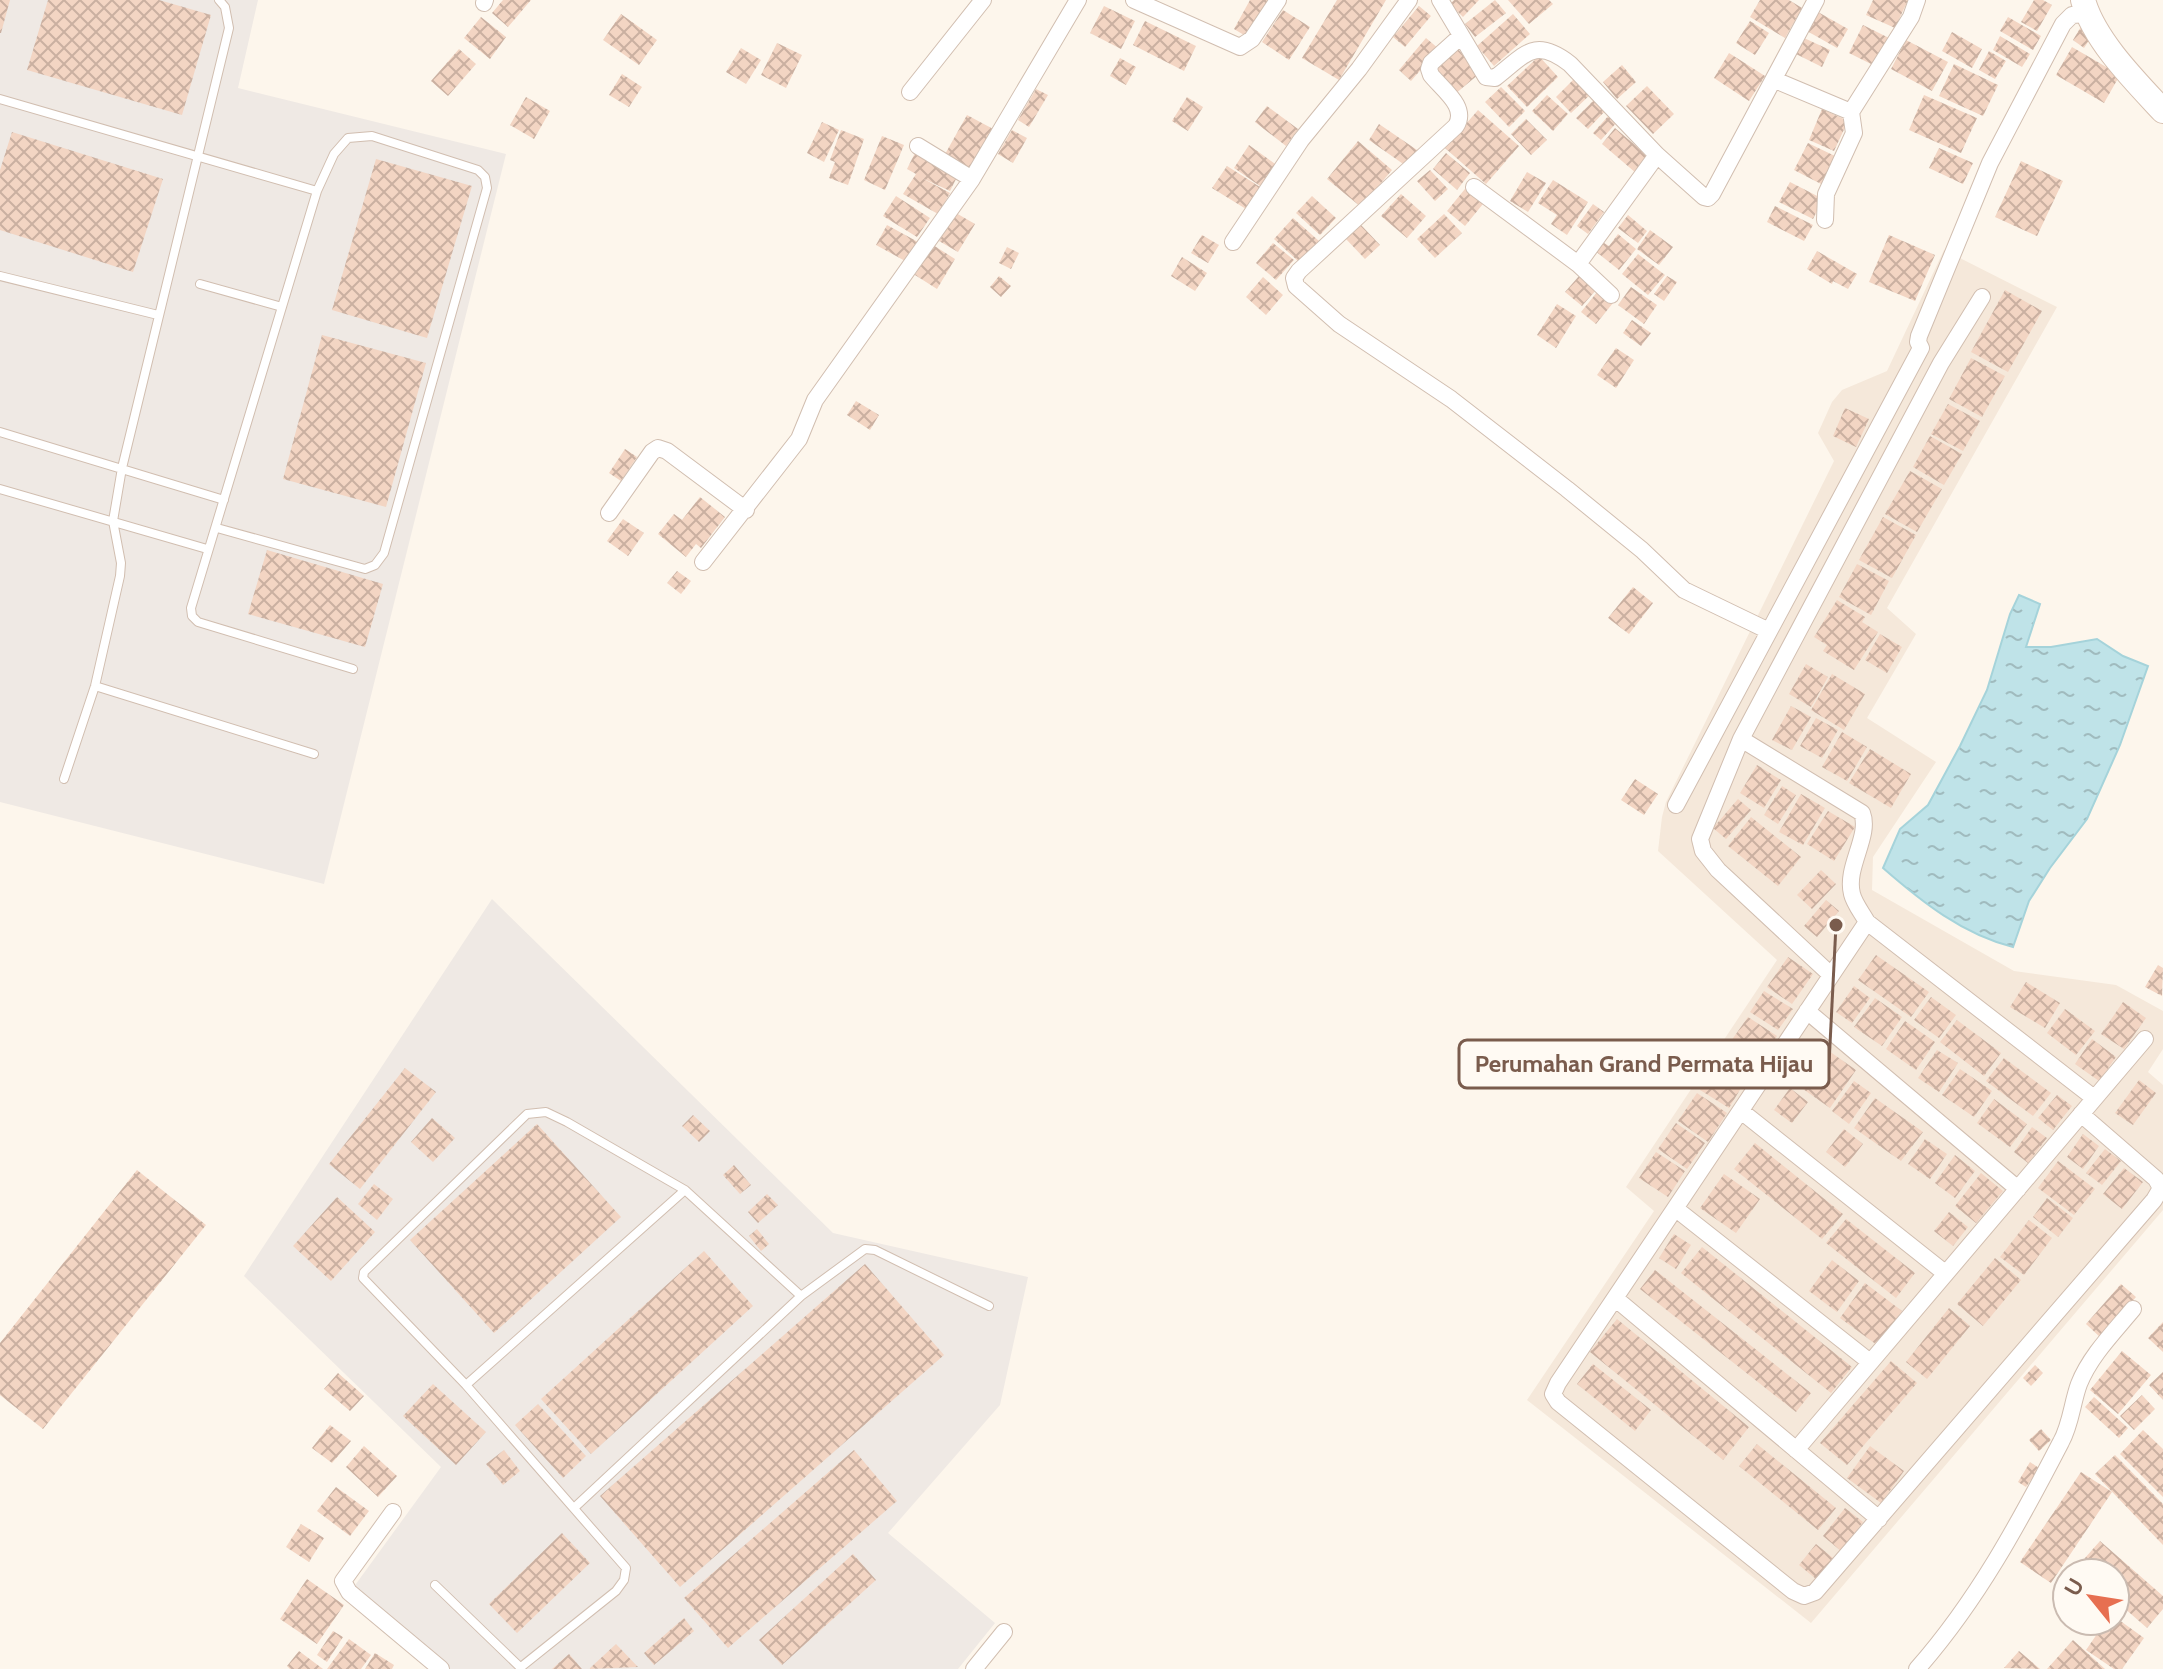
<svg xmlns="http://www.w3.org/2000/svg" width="2163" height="1669" viewBox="0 0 2163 1669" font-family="Cabin,sans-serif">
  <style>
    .residential { fill: #f5e8da }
    .industrial { fill: #efe9e4 }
    .water { fill: url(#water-ripples); stroke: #a5d3da; stroke-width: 2 }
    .building { fill: url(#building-cross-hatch) }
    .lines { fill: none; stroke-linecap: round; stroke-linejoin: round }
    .lane-casing { stroke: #d1beb0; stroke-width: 10 }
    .street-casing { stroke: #d1beb0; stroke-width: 18 }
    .secondary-casing { stroke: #d6c0b0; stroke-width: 26 }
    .lane { stroke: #fff; stroke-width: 8 }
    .street { stroke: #fff; stroke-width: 16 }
    .secondary { stroke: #fff; stroke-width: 24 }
    .leader { fill: none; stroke: #7a5c4d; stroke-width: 3 }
    .callout-dot { fill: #7a5c4d; stroke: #fffaf3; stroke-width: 3 }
    .callout { fill: #fffaf3; stroke: #7a5c4d; stroke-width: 3 }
    .callout-label { font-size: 24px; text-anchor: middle; font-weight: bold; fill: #7a5c4d }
  </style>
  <defs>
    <pattern id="water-ripples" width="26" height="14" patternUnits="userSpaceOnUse" patternTransform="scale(2)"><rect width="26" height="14" fill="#bfe3e8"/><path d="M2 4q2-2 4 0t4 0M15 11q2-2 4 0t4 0" fill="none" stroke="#a0bbbe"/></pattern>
    <pattern id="building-cross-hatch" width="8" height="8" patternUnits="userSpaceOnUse" patternTransform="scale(2)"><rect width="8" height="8" fill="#f3d5c3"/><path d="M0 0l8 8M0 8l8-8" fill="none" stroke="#cab0a1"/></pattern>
  </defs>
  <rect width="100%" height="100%" fill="#fdf6ec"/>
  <path class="residential" d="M1944,250L2057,307L1887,608L1916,634L1867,718L1936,762L1873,857L1872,890L2014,971L2116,985L2163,1011V1049L2148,1072L2163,1085V1210L1811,1623L1527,1400L1654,1211L1626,1187L1777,960L1658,851L1662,817L1666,802L1834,461L1818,433L1832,402L1842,390L1887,371Z"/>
  <path class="industrial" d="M0,0H258L238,88L506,154L324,884L0,802Z
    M492,899L833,1233L1028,1277L1000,1405L888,1533L995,1623L958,1669H440L353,1588L441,1467L244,1276Z"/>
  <path class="water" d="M2019,595L2040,604L2026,647H2051L2097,639L2123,656L2148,666L2120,745L2087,819L2050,868L2029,901L2013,947C1962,934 1922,902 1883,868L1900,829L1928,805L1960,746L1987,690L2010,614Z"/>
  <path class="building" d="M0,0H10L1,33H0Z
    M48,0H159L211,15L182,115L27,70Z
    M503,0H531L508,27L492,13Z
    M1250,0H1270L1249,38L1234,29Z
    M1337,0H1386L1339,80L1302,58Z
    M1454,0H1479L1463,17L1450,4Z
    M1495,0L1506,13L1475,37L1465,24Z
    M1508,0H1549L1553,4L1529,24Z
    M1760,0H1789L1802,8L1785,38L1750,17Z
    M1873,0H1908L1895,28L1866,15Z
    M2034,0H2043L2052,5L2037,31L2021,22Z
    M1104,6L1135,21L1121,49L1090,33Z
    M1419,6L1431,16L1405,47L1393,37Z
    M1283,10L1310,27L1289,60L1262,42Z
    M1818,12L1848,29L1837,48L1807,31Z
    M621,14L657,40L639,65L603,40Z
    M1513,14L1530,34L1494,66L1477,46Z
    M481,17L506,37L490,59L464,38Z
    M2008,17L2041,36L2033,50L2000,31Z
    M1145,21L1196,46L1184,71L1133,45Z
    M1750,21L1769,33L1755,55L1736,43Z
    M1863,25L1889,38L1875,66L1849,53Z
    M2082,25L2094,33L2084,48L2073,40Z
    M1952,32L1982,49L1972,68L1942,51Z
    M2000,36L2030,54L2022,67L1993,50Z
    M1426,38L1439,49L1411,81L1399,70Z
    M1804,38L1830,50L1822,67L1796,54Z
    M1906,40L1948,62L1932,91L1891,69Z
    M777,43L802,55L786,88L761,75Z
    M2072,47L2120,75L2104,103L2056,75Z
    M741,48L761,60L746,84L726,72Z
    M459,49L476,64L448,96L431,81Z
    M1458,49L1479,74L1455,94L1434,69Z
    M1989,51L2006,61L1995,79L1979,70Z
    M1729,53L1765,76L1749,101L1714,78Z
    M1539,56L1558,77L1527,107L1507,86Z
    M1120,58L1136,67L1126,85L1110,76Z
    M1954,64L1998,85L1983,116L1939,96Z
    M1622,65L1636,82L1617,99L1603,82Z
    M622,74L642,87L629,107L609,95Z
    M1577,76L1593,92L1571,113L1556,97Z
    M1647,86L1674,114L1653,134L1626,106Z
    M1501,87L1525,111L1509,127L1485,102Z
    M1036,89L1048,95L1029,127L1018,120Z
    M1547,95L1568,114L1553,131L1532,111Z
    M1924,95L1977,118L1961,153L1909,130Z
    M526,97L550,111L534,139L510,125Z
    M1187,97L1203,107L1188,131L1172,121Z
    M1596,98L1607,109L1588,129L1576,118Z
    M1267,106L1298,129L1286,146L1255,122Z
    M1822,109L1848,121L1834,151L1809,140Z
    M1478,110L1519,146L1486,184L1445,148Z
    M1610,114L1618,121L1601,140L1593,133Z
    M967,115L995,130L972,172L944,156Z
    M1526,119L1547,140L1531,155L1511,134Z
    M822,122L839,130L824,162L807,153Z
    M1379,124L1417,150L1406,166L1369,140Z
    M1615,128L1649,157L1636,173L1602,144Z
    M841,130L864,139L848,185L829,178L835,162L830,160Z
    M1012,130L1027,138L1013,163L998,154Z
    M12,132L163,179L133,272L0,230V170Z
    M882,136L904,145L885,190L864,180Z
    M1358,141L1392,170L1361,207L1327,179Z
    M1808,143L1837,157L1823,185L1794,170Z
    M1249,145L1278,166L1263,188L1234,168Z
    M1939,148L1973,163L1963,184L1929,168Z
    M916,151L959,173L950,191L922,178L950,193L938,214L903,194L916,174L907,169Z
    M1446,153L1470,173L1457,190L1433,169Z
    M376,159L472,186L427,338L332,310Z
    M2021,161L2063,181L2037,236L1995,217Z
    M1227,166L1260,187L1246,209L1212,188Z
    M1430,170L1448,189L1435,201L1417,181Z
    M1527,172L1546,183L1528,212L1510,201Z
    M1553,180L1588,202L1567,235L1551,224L1557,215L1538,203Z
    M1790,182L1823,199L1813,219L1779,202Z
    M1469,184L1487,199L1465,226L1447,211Z
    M1401,194L1426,216L1407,238L1381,216Z
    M896,196L930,218L917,237L883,216Z
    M1312,196L1336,218L1320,235L1296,213Z
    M1593,204L1604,212L1588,234L1577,226Z
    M1775,206L1813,225L1804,241L1767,222Z
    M956,213L975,224L958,252L939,241Z
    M1444,214L1462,233L1435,258L1417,239Z
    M1628,215L1647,231L1638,243L1618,228Z
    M1293,218L1319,241L1299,262L1274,239Z
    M887,225L918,242L907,262L876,245Z
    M1361,225L1380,245L1365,259L1346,239Z
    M1650,230L1673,247L1659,265L1637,249Z
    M1618,234L1636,249L1619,270L1594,250L1601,241L1609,246Z
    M1202,235L1219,245L1208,263L1191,253Z
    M1889,235L1935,255L1915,301L1869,282Z
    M1273,243L1294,260L1276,280L1256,263Z
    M933,245L955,259L937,289L915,275Z
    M1007,247L1019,253L1011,269L999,263Z
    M1817,251L1857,274L1848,289L1833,281L1832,284L1807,269Z
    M1638,254L1665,275L1648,295L1622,274Z
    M1182,257L1207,273L1195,291L1171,276Z
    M999,276L1011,286L1001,297L990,287Z
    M1579,276L1596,290L1582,306L1565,292Z
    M1667,276L1677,282L1664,301L1654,294Z
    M1263,277L1283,295L1266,315L1246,297Z
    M1631,287L1657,305L1644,324L1618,305Z
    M2005,290L2042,311L2008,372L1971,352Z
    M1598,291L1613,303L1596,324L1581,312Z
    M1557,304L1576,316L1556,348L1537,335Z
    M1632,320L1651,333L1641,346L1623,333Z
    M322,335L426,363L386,507L283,479Z
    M1616,348L1634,360L1616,388L1597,375Z
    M1971,358L2005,376L1982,417L1949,399Z
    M856,401L879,415L870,430L847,415Z
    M1948,404L1980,421L1963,451L1931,434Z
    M1845,408L1869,419L1856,447L1833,436Z
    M1930,436L1962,454L1944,485L1913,467Z
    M625,449L637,457L621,481L609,473Z
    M1910,471L1942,489L1917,532L1885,514Z
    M700,497L725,517L701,548L696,544L686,557L658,534L674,514L682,520Z
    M1883,517L1916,535L1892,578L1859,560Z
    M623,519L644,533L628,556L607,541Z
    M267,550L383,584L365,647L248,614Z
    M1857,564L1889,581L1871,615L1839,597Z
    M677,571L691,581L681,594L667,583Z
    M1633,587L1653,603L1629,634L1608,618Z
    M1837,600L1865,617L1862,622L1878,632L1854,670L1823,651L1827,645L1814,637Z
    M1880,634L1902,647L1887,673L1865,660Z
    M1806,664L1828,677L1811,707L1789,694Z
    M1832,674L1865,694L1844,730L1811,710Z
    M1791,706L1811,717L1792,750L1772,740Z
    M1816,718L1838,730L1822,758L1800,746Z
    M1842,732L1867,747L1847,781L1822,767Z
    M1870,749L1911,774L1891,808L1849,783Z
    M1757,765L1781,780L1764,808L1740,793Z
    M1635,779L1658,794L1644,815L1621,800Z
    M1782,786L1796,795L1778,824L1764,815Z
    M1801,794L1825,808L1803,845L1779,832Z
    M1738,799L1751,810L1726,839L1713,828Z
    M1828,811L1855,827L1834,861L1807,844Z
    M1751,817L1801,857L1778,886L1728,846Z
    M1821,870L1836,884L1812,909L1797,895Z
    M1826,900L1839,911L1817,937L1804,926Z
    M1876,955L1929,992L1911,1017L1858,980Z
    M1788,957L1813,974L1792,1004L1767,987Z
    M2158,965L2163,968L2162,996L2145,987Z
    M2026,982L2060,1003L2045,1028L2010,1007Z
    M1854,986L1870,998L1852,1023L1836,1012Z
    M1764,991L1793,1009L1778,1030L1750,1012Z
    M1931,997L1956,1015L1939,1038L1914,1020Z
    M1875,998L1902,1017L1882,1046L1854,1027Z
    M2123,1002L2146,1018L2124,1049L2101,1034Z
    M2065,1009L2095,1031L2076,1055L2047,1033Z
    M1748,1017L1777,1036L1760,1061L1731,1041Z
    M1957,1020L2001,1053L1984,1076L1940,1042Z
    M1905,1021L1935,1042L1916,1070L1886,1049Z
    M2092,1039L2116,1057L2099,1081L2075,1064Z
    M1819,1044L1856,1070L1830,1108L1793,1082Z
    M1937,1050L1958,1063L1939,1092L1918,1078Z
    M2004,1058L2051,1093L2033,1116L1986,1081Z
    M405,1068L436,1092L360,1189L329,1164Z
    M1960,1069L1992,1091L1974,1117L1942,1095Z
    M1713,1070L1741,1088L1729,1108L1700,1090Z
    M2139,1080L2156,1093L2133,1125L2115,1113Z
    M1854,1081L1871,1093L1849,1124L1832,1111Z
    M1790,1088L1808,1102L1792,1123L1774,1110Z
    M1697,1093L1727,1113L1708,1142L1678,1121Z
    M2057,1095L2072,1106L2053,1130L2038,1118Z
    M1875,1098L1923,1132L1901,1161L1854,1128Z
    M1994,1099L2027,1124L2010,1147L1977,1123Z
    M693,1115L710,1131L699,1142L682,1126Z
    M432,1118L455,1138L433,1162L411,1142Z
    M1676,1123L1705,1143L1687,1169L1658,1149Z
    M537,1124L621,1217L494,1333L410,1240Z
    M2032,1127L2047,1138L2028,1163L2014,1152Z
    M1844,1129L1863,1144L1845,1167L1826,1152Z
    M2083,1134L2099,1146L2083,1169L2067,1157Z
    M1925,1139L1947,1154L1930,1179L1908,1164Z
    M1755,1143L1843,1214L1822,1239L1734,1169Z
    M2105,1149L2121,1161L2102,1185L2086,1173Z
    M1656,1152L1685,1171L1668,1197L1639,1178Z
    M1955,1155L1975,1171L1955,1198L1935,1183Z
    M2058,1161L2095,1189L2074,1215L2038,1188Z
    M734,1165L751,1185L740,1194L723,1175Z
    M2124,1168L2143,1182L2122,1209L2103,1194Z
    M137,1170L206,1225L43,1429L0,1395V1343Z
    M1981,1173L2003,1191L1976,1223L1955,1206Z
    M1724,1174L1760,1199L1736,1233L1700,1208Z
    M374,1184L393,1199L377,1220L358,1204Z
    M767,1194L778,1205L758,1223L748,1212Z
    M337,1197L375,1232L331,1281L293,1246Z
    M2047,1198L2073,1218L2058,1237L2033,1217Z
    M1949,1212L1968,1227L1953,1246L1934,1231Z
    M1846,1219L1915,1273L1896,1298L1826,1243Z
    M2029,1220L2052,1238L2024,1275L2000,1257Z
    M757,1229L769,1244L761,1251L749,1236Z
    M1674,1234L1691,1245L1676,1269L1659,1258Z
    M1702,1247L1852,1367L1831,1393L1681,1273Z
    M704,1251L753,1306L591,1454L541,1399Z
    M1995,1258L2021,1280L1983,1326L1957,1304Z
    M1832,1260L1859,1281L1837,1312L1809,1291Z
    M865,1264L944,1355L680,1587L600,1496Z
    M1655,1270L1811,1393L1796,1412L1640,1289Z
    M1865,1283L1902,1311L1877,1345L1840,1318Z
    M2121,1284L2136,1297L2101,1338L2086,1324Z
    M1949,1308L1970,1326L1927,1379L1906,1362Z
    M1617,1319L1749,1427L1723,1460L1590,1352Z
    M2163,1322V1352L2148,1338Z
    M2122,1351L2151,1375L2118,1414L2090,1390Z
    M1891,1361L1917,1383L1847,1465L1820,1443Z
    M1593,1364L1651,1410L1635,1431L1577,1384Z
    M2035,1365L2043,1373L2031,1386L2023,1378Z
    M2163,1372V1400L2149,1385Z
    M338,1373L364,1396L350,1411L324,1389Z
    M433,1384L486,1432L456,1465L403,1416Z
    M2142,1395L2155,1409L2134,1430L2120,1416Z
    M2094,1397L2128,1428L2119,1438L2085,1407Z
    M538,1404L586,1456L563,1478L515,1425Z
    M330,1425L351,1441L332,1463L312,1448Z
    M2041,1429L2051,1440L2039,1451L2029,1440Z
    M2143,1430L2163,1449V1497L2120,1454Z
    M1757,1444L1836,1508L1818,1530L1739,1466Z
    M364,1446L397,1476L378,1497L346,1467Z
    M1870,1446L1904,1471L1881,1503L1847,1478Z
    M504,1450L520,1471L503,1485L486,1464Z
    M854,1450L897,1501L728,1648L684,1598Z
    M2115,1455L2163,1504V1545L2095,1474Z
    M2030,1462L2039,1468L2026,1487L2018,1482Z
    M2081,1472L2112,1492L2051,1583L2020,1562Z
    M336,1487L369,1511L350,1536L317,1511Z
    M1845,1508L1863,1522L1841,1551L1823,1536Z
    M301,1524L324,1538L309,1562L286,1547Z
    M562,1533L590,1563L517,1633L489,1604Z
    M2100,1541L2163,1596V1609L2147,1628L2115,1600V1573H2085L2077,1567Z
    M1816,1544L1833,1558L1816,1579L1799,1565Z
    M853,1554L876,1580L782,1665L759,1640Z
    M307,1579L344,1605L317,1644L280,1619Z
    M2115,1617L2144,1638L2122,1669H2114L2086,1650L2106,1621H2115Z
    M684,1618L694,1631L654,1665L644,1653Z
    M333,1631L343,1637L327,1662L317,1655Z
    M349,1639L371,1655L361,1669H327Z
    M2073,1640L2105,1669H2047Z
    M616,1644L638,1667L589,1669Z
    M299,1651L323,1669H290L287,1666Z
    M2019,1651L2040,1669L2004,1668Z
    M375,1653L394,1665L392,1669H365Z
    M569,1654L582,1669H552Z"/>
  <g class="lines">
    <defs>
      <path id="lane" d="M0,99L317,191
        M0,276L158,315
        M200,284L282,307
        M0,432L224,500
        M0,489L207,549
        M217,528L365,569L375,565L384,553L487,188L485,177L478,170L372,136L348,138L334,154L317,191L191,608L192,616L198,622L353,669
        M95,686L314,754
        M64,779L95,686L120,576L121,563L113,521L122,468L229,28L225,7L219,0
        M801,1296L865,1249L875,1250L989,1306
        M466,1385L685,1190L567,1122L546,1112L527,1114L364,1272L363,1278L466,1385L626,1568L624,1580L616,1591L521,1667
        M574,1508L801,1296L685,1190
        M435,1585L522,1669"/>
      <path id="street" d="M1134,0L1240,47L1252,39L1278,0
        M1440,0L1486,77L1495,78C1525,55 1534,36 1570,64L1657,155L1704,197L1708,198L1712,194L1816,0
        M484,3L485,0
        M1461,36L1431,63L1429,69L1431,75C1443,90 1468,107 1456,126L1299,271L1294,278L1296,286L1339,324L1451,399L1567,489L1642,550L1684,590L1769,631
        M1775,80L1851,112L1911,17L1917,0
        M910,92L983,0
        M918,146L972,179
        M1474,187L1578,264
        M1825,220L1826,194L1854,133L1851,112
        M1233,242L1301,140L1359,69L1409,0
        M1611,295L1578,264L1657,155
        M609,513L652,452L658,448L667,451L746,510
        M703,562L799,439L815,400L972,179L1078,0
        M1741,739L1862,813C1871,836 1845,867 1852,894C1854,903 1862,913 1867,922L2094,1098
        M1676,805L1921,348L1918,342L1919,336L1990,163L2063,24L2072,15L2087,14
        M1867,922L1558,1383L1553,1394L1558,1402L1793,1591L1804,1596L1815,1592L2154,1200L2161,1188L2156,1179L2081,1114
        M1831,975L1718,870L1703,851L1700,839L1741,739L1941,363L1982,297
        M1807,1011L2018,1189
        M1741,1111L1945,1273
        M1676,1209L1870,1362
        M1616,1299L1879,1519
        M1796,1450L2145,1039
        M393,1512L343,1581L349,1592L441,1669
        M974,1669L1004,1632
        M1917,1669C1977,1601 2019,1523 2061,1442C2071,1424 2072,1403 2079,1384C2090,1356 2114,1332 2133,1309"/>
      <path id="secondary" d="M2083,0C2094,40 2135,81 2163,111"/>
    </defs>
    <use href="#lane" class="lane-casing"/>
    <use href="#street" class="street-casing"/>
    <use href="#secondary" class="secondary-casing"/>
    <use href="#lane" class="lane"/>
    <use href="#street" class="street"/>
    <use href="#secondary" class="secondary"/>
  </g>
  <path class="leader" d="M1836 925L1829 1064"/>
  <circle class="callout-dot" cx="1836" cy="925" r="8"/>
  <rect class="callout" x="1459" y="1040" width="370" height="48" rx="8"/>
  <g class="callout-label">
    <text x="1644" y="1072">Perumahan Grand Permata Hijau</text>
  </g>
  <g transform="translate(2091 1597) rotate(300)"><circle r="38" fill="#fffaf3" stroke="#cabbb1" stroke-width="2"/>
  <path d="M0-6L14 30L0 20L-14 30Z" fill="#e76f51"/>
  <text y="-12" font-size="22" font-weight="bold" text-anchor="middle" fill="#7a5c4d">U</text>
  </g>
</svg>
